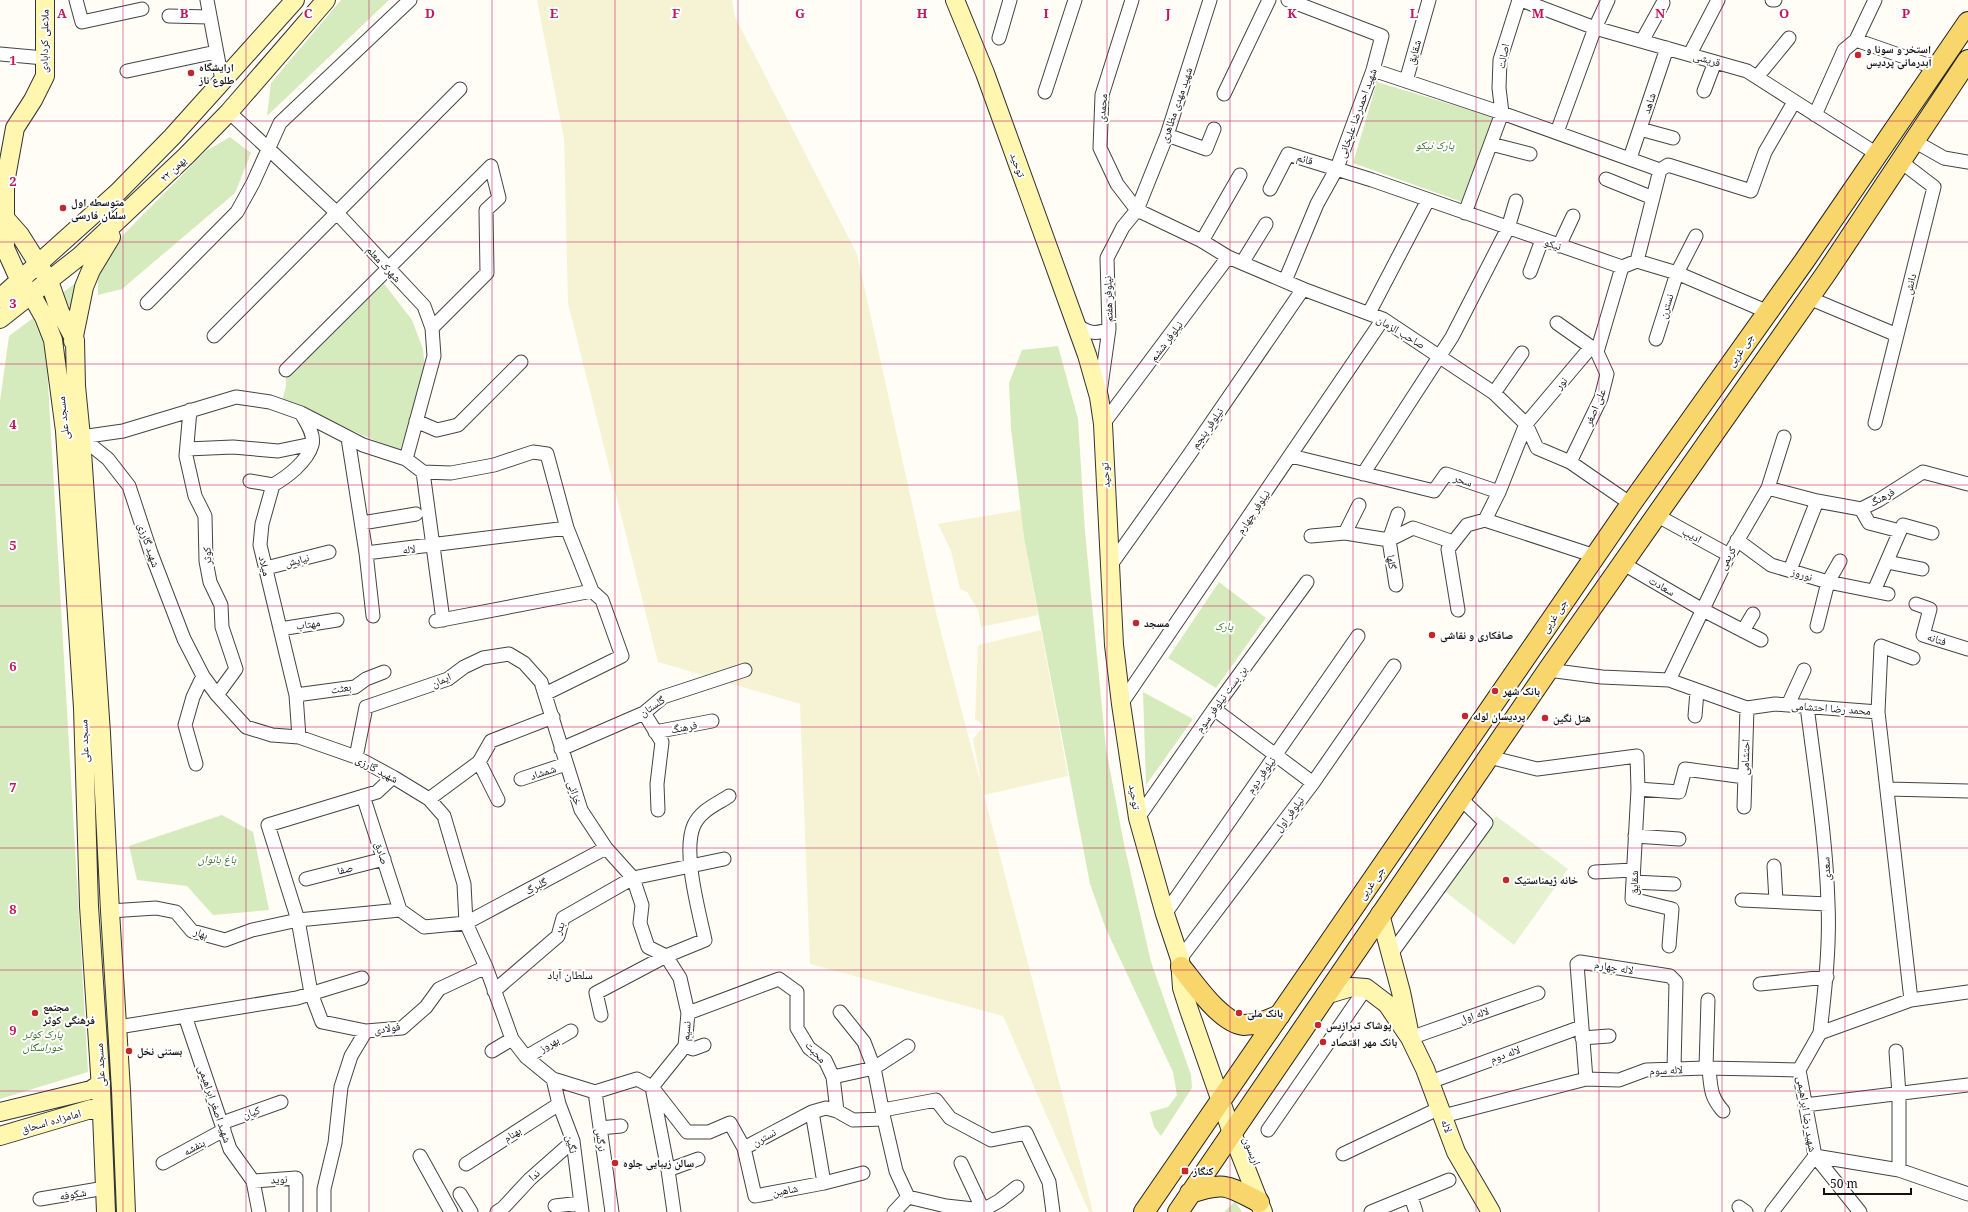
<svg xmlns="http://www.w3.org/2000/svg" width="1968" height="1212" viewBox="0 0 1968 1212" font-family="'Noto Serif','Noto Naskh Arabic',serif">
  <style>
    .farmland { fill: #f6f3d4 }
    .green { fill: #d5ebbd }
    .pitch { fill: #e6f2cf }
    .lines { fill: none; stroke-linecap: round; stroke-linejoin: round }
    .street-casing { stroke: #444; stroke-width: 15 }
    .secondary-casing { stroke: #333; stroke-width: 20 }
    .primary-casing { stroke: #222; stroke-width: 22 }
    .street { stroke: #fff; stroke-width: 13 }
    .secondary { stroke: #fff6b0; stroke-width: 18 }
    .primary { stroke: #f9d66b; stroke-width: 20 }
    .grid { fill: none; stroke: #c2185b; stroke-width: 1; stroke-opacity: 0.55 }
    .poi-dot { fill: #c4262e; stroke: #fff; stroke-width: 1.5 }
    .labels { text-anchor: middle; stroke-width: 4; stroke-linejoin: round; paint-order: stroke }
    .street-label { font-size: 11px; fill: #111; stroke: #fff }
    .poi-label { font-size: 11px; font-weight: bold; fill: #111; stroke: #fff; text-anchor: start }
    .park-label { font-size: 11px; font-style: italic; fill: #2f6b1f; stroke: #fff }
    .neighbourhood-label { font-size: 12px; fill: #111; stroke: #fff }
    .grid-label { font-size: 13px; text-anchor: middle; font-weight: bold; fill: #c2185b; stroke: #fff; stroke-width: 4; stroke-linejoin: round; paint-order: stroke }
  </style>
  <rect width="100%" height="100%" fill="#fffdf5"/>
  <path class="farmland" d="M537,0H732L735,17L857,254L937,617L982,788L973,739L984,726L975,719L978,645L1041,630L1068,776L984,795L1093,1212H1089L1003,1016L810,964L800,704L658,662L568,303L564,139Z
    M1021,510L1024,538L1038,615L981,627L978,610L967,592L960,589L951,551L938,524Z"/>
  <path class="green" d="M341,0H389L267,116L271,83Z
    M1377,82L1493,117L1465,203L1353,163Z
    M230,137L251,153L235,193L122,289L98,295V276L123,235L206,151Z
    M82,278L72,311L61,294Z
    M382,281L412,320L423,349L425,372L400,451L282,401L286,386V375Z
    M33,318L46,350L88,1072L0,1099V401L9,336Z
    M1058,346L1078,419L1085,532L1106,749L1124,844L1151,962L1191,1075L1192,1088L1161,1136L1154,1127L1150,1112L1168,1107L1177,1095L1173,1072L1106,929L1090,884L1024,538L1011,428L1009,383L1022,350Z
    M1219,582L1266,618L1216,688L1168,658Z
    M1143,692L1193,719L1146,785Z
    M222,815L253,832L269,910L213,915L187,886L137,880L129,846Z
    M1235,1201L1242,1212H1224Z"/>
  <path class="pitch" d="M1496,816L1568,869L1514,945L1443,890Z"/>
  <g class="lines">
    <defs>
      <path id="street" d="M76,0L82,22L142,9
        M207,0L222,80
        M1132,0L1102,95L1100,148L1117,184L1137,210L1202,241L1228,257L1303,289L1383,319L1494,393L1526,424L1537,448L1570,462L1631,504
        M1521,0L1595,28L1747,71L1877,154
        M1772,0H1775
        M169,16L209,17
        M999,38L1010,0
        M1856,40L1936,68
        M1642,41L1663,3
        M0,54L44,58
        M1690,54L1718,0
        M1373,70L1502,113L1660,170L1668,165L1751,191L1765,152L1794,102
        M127,71L216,52
        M1757,77L1789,38
        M1406,81L1429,0
        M1704,91L1715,62
        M1045,92L1075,0
        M1224,94L1269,0
        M229,112L337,213L424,306L432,328L434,356L406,459
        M1815,115L1844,50L1856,40L1875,0
        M1640,129L1673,138
        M1557,132L1595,28L1608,0
        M1167,135L1206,149L1214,129
        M1914,141L1944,158L1968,162
        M1491,144L1530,154
        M1630,158L1667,48
        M1606,179L1653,198
        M1270,189L1288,154L1372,180L1622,267L1637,261L1677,273L1768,312
        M1465,213L1502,113L1499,88L1500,60L1519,0
        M1202,241L1240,175
        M1559,246L1573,216
        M1637,261L1660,170
        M1242,263L1266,224
        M1530,272L1542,240
        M1285,281L1317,204L1337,168L1373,70L1382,36L1288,0
        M1809,298L1897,335
        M147,303L237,212L253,183L280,123L410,0
        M1369,313L1428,200
        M1557,323L1591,347
        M1075,324C1088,333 1095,335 1109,329
        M432,328L487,273L486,210L499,198L491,166
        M214,336L460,89
        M1656,339L1677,273L1696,236
        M1597,352L1622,267
        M286,370L491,166
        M1100,393L1109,329L1107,258L1123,227L1137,210L1167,135L1210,0
        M1494,393L1522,353
        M190,410L186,456L195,496L205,516L206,561L210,582L221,605L222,627L236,669L217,695
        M416,421L437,430L458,425L521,362
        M1875,423L1934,187L1900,161
        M1103,424L1228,257
        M81,437L108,459L129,486L151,553L184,639L203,676L217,695L246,727L272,735L299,737L356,757L393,777L429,799L444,816L464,884L466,923L486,967L512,1039L526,1057L553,1079L595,1092L637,1079L652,1087L687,1132H709L730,1123L744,1148L812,1112L826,1108L837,1111L853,1120L884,1119
        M81,437L123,431L236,397L270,402L301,413L363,445L406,459L423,472L451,473L494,465L533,452L547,454L567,528L592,591L602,600L622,656L545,694
        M348,438L366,553L567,528
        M187,449L233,447L278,451L312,444
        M1291,456L1434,491L1446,474L1499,492L1485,520L1595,556
        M423,472L443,620
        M1363,474L1452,337L1508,228L1516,201
        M250,481L273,485
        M1768,488L1817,501L1861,509L1879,500L1923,472L1968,484
        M1499,492L1526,424L1591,347L1597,352L1607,374L1601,398L1570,462
        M1861,509L1869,523L1900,531L1874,591
        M1656,515L1729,555
        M362,523L416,514
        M1903,525L1932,533
        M1345,533L1359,505
        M1311,536L1345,533L1389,540L1413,528L1453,542
        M1737,540L1771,565L1828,582L1888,594
        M366,553L373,616
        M1887,562L1922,569
        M1622,563L1701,609L1761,640
        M1110,566L1189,455L1303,289
        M266,568L329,552
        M1790,570L1817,501
        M1396,585L1389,540L1398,514
        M1916,604L1930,609L1923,635L1968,649
        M1458,610L1448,549L1467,525L1485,520
        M436,621L592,591
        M1817,626L1828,582L1840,561
        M280,629L337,620
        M1743,631L1753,614
        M1548,670L1602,677L1669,680L1747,708L1775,704L1878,712
        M1669,680L1729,555L1768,488L1784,437
        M296,695L355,687L366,679L384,672
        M1121,704L1383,319
        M1788,705L1804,670
        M1807,706C1815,771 1826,837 1828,903C1830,946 1825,989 1820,1033
        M1214,709L1313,783
        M644,713L662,742L657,784L658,810
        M1695,716L1697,691
        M655,732L712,721
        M299,737L296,695L260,545L262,524L273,485C287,477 307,462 312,445C315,434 306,422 301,413
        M561,749L644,713L663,697L745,670
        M356,757L366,707L448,679L464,667L483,658L509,654L524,663L541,682L581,810L606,848L633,878L642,905L640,923L648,947L666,956L680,978L688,1013L685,1046L652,1087L668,1170L674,1212
        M1489,757L1537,769L1637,756L1638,789L1632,899L1672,909L1669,946
        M479,762L498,800
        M196,764L185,725L193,697L203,676
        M393,777L377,792L268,825L298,920L311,993L322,1022L366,1031L402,1028L426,1007L439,989L486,967
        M521,779L566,764
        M1638,789L1679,792L1685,769L1745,777
        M1888,789L1968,791
        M363,796L400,910L424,927L466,923L606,848
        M429,799L479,762L491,741L553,717
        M1744,807L1747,708
        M1138,818L1214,709L1307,582
        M1635,836L1679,839
        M1774,866L1776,901
        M1595,872L1633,870
        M306,879L384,859
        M1633,882L1674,884
        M1742,900L1828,904
        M110,911L156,908L176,912L192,931L225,940L252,930L298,920L400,910
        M1165,914L1358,636
        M1391,954L1486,823L1460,798
        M1180,959L1313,783L1394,666
        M1760,984L1827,977
        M494,991L558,936L563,918L633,878L724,859
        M1911,1000L1878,712L1881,646L1913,658
        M840,1012L864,1042L874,1068L884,1119L896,1171L908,1197L946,1206L950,1212
        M688,1013L779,979L797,992V1028L809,1048L825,1060L833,1077L837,1111
        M601,1015L596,993L666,956L705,940C699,912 682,851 694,825C701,810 717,804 729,796
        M185,1016L230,1149L253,1181L259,1212
        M118,1027L297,998L362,978
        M1410,1038L1538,993
        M1582,1038L1609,1036
        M685,1046L693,1049L704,1045
        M492,1051L512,1039
        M1896,1051L1899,1095V1170
        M526,1057L571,1031
        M1706,1068L1708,1000
        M1709,1069C1711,1088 1710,1096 1723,1111
        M833,1077L874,1068L908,1046
        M553,1079L559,1104L573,1141L582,1212
        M1586,1079L1577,964L1580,962L1670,976L1676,982L1674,1069
        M1430,1082L1581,1027
        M595,1092L612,1212
        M1805,1105L1968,1085
        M883,1110L936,1100L950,1118L991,1140L1026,1133L1049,1182L1053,1212
        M812,1112L824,1183
        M1443,1116L1586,1079L1619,1080L1646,1070L1706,1068L1799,1070
        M222,1123L281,1102
        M600,1128L621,1126
        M1268,1130L1366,988
        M744,1148L755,1196L824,1183L863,1173
        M1343,1154L1440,1108
        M420,1156L451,1212
        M1815,1156L1899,1170L1968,1194
        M1815,1156L1860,1212
        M163,1163L224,1130
        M961,1163L983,1210
        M466,1164L559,1104
        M668,1170L698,1159
        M253,1181L296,1178V1212
        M460,1194L471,1212
        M1411,1197L1416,1212
        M40,1199L105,1188
        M555,1206L581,1203
        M946,1206L983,1210L999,1201L1017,1187
        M1739,1207L1746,1212
        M324,1212V1189L335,1143L341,1087L351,1056L366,1031
        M497,1212L503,1208L530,1179L573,1141
        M894,1212L908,1197
        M1371,1212L1449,1180
        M1772,1212L1815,1156L1799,1070L1820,1033L1911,1000L1968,992"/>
      <path id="secondary" d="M45,0V76L33,100L15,128L5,183V248L20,281L31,294L44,317L53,340L65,431L83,708L89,906L101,1089L106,1212
        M955,0L985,73L1087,355L1099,397L1103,424L1114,645L1121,704L1138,818L1165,914L1180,959L1182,988L1188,1007L1232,1133L1263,1212
        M5,218L20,235L49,281L60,312L75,340L76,386L81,437L101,733L110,911L121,1090L126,1212
        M0,298L117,193L172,137L295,0
        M0,319L80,256L186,156L229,112L326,0
        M73,341L84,287L91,270L111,237
        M1380,914L1401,992L1409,1031
        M1325,995L1352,987L1366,988L1387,1004L1410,1038L1425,1069L1456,1152L1491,1212
        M0,1112L91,1090L101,1083
        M0,1136L91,1109L102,1112"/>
      <path id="primary" d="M1181,967C1195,984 1221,1023 1244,1025C1257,1025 1268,1020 1280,1015
        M1190,1193C1225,1181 1228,1186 1259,1202
        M1144,1212L1631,504L1805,260L1968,22
        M1178,1212L1548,670L1827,272L1968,60"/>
    </defs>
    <use href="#street" class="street-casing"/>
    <use href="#secondary" class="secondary-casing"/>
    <use href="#primary" class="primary-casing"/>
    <use href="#street" class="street"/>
    <use href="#secondary" class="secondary"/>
    <use href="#primary" class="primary"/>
  </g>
  <path class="grid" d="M123,0V1212M246,0V1212M369,0V1212M492,0V1212M615,0V1212M738,0V1212M861,0V1212M984,0V1212M1107,0V1212M1230,0V1212M1353,0V1212M1476,0V1212M1599,0V1212M1722,0V1212M1845,0V1212M0,121H1968M0,242H1968M0,364H1968M0,485H1968M0,606H1968M0,727H1968M0,848H1968M0,970H1968M0,1091H1968"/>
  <g class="poi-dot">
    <circle cx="1858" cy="55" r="4"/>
    <circle cx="191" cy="73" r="4"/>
    <circle cx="63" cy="208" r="4"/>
    <circle cx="1136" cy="623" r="4"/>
    <circle cx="1432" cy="635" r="4"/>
    <circle cx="1495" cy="691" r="4"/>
    <circle cx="1465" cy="716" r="4"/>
    <circle cx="1545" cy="718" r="4"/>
    <circle cx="1506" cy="880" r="4"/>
    <circle cx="35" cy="1013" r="4"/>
    <circle cx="1239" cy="1013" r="4"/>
    <circle cx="1318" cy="1025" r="4"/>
    <circle cx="1323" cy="1042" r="4"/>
    <circle cx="129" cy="1051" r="4"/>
    <circle cx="615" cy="1163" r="4"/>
    <rect x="1181" y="1167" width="8" height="8" rx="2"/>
  </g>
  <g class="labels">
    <g class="street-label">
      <text transform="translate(44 41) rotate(-89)" y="4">ملاعلی کردابادی</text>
      <text transform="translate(1414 52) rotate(-74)" y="4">شقایق</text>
      <text transform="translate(1503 56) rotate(-79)" y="4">اصالت</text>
      <text transform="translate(1707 59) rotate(16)" y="4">قریشی</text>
      <text transform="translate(1649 103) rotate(-72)" y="4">شاهد</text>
      <text transform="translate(1176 105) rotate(-71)" y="4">شهید مهدی مظاهری</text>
      <text transform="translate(1102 108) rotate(-85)" y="4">محمدی</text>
      <text transform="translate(1357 113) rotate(-70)" y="4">شهید احمدرضا علیخانی</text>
      <text transform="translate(1305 159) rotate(16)" y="4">قائم</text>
      <text transform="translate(1018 165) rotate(70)" y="4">توحید</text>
      <text transform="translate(173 169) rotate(-44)" y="4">۲۲ بهمن</text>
      <text transform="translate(1553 244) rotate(19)" y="4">نیکو</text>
      <text transform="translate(384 264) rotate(47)" y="4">شهرک معلم</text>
      <text transform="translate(1910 284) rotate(-76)" y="4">دانش</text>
      <text transform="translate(1108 299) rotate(-92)" y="4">نیلوفر هفتم</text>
      <text transform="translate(1666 306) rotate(-72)" y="4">نسترن</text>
      <text transform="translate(1401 332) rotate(31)" y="4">صاحب الزمان</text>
      <text transform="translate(1166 341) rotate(-53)" y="4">نیلوفر ششم</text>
      <text transform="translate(1740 350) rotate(-55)" y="4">جی غربی</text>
      <text transform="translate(1561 383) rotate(-50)" y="4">نور</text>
      <text transform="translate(1595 407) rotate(-67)" y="4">علی اصغر</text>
      <text transform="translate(63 418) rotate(-96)" y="4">مسجد علی</text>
      <text transform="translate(1207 428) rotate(-55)" y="4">نیلوفر پنجم</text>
      <text transform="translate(1105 475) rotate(-93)" y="4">توحید</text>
      <text transform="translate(1463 480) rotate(18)" y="4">سحر</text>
      <text transform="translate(1882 497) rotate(-30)" y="4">فرهنگ</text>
      <text transform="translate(1253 512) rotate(-56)" y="4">نیلوفر چهارم</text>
      <text transform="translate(1692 535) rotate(29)" y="4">ادیب</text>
      <text transform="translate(149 545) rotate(71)" y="4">شهید گارزی</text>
      <text transform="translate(409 549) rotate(-6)" y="4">لاله</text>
      <text transform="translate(207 556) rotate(-94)" y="4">کوثر</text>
      <text transform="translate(1727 558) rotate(-62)" y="4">کریمی</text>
      <text transform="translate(297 560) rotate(-15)" y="4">نیایش</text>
      <text transform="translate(1392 562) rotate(81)" y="4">گلها</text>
      <text transform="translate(265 566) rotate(77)" y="4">میلاد</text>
      <text transform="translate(1802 574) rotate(17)" y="4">نوروز</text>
      <text transform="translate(1662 586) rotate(30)" y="4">سعادت</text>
      <text transform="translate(1554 616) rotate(-56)" y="4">جی غربی</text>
      <text transform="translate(308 624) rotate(-9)" y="4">مهتاب</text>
      <text transform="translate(1937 639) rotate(18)" y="4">فتانه</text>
      <text transform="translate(441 680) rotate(-24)" y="4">ایمان</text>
      <text transform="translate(341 688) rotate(-10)" y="4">بعثت</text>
      <text transform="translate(1221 699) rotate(-54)" y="4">بن بست نیلوفر سوم</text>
      <text transform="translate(652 706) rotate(-33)" y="4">گلستان</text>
      <text transform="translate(1831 708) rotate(4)" y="4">محمد رضا احتشامی</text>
      <text transform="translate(684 727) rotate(-11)" y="4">فرهنگ</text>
      <text transform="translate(84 741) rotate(-92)" y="4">مسجد علی</text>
      <text transform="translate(1745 757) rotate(-88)" y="4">احتشامی</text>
      <text transform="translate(377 769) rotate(28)" y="4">شهید گارزی</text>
      <text transform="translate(543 772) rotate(-18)" y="4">شمشاد</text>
      <text transform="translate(1261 775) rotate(-55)" y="4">نیلوفر دوم</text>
      <text transform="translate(575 793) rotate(72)" y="4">خزائی</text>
      <text transform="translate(1135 797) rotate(81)" y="4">توحید</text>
      <text transform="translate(1289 814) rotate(-53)" y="4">نیلوفر اول</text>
      <text transform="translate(382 853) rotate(72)" y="4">صادق</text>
      <text transform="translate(345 869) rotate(-14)" y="4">صفا</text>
      <text transform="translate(1826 869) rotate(-94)" y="4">سعدی</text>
      <text transform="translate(1371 883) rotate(-55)" y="4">جی غربی</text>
      <text transform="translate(1634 883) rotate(-90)" y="4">شقایق</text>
      <text transform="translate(536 886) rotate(-28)" y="4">گلبرگ</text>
      <text transform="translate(559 928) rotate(-67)" y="4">بدر</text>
      <text transform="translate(201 933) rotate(20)" y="4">بهار</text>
      <text transform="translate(1614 967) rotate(9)" y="4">لاله چهارم</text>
      <text transform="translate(1474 1015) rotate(-19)" y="4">لاله اول</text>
      <text transform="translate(387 1028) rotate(-9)" y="4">فولادی</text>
      <text transform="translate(686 1031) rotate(-85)" y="4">نسیم</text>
      <text transform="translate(549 1044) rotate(-30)" y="4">بهروز</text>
      <text transform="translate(816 1052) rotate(48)" y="4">محبت</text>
      <text transform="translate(1505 1054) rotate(-20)" y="4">لاله دوم</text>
      <text transform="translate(100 1065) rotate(-93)" y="4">مسجد علی</text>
      <text transform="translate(1666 1070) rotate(-3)" y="4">لاله سوم</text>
      <text transform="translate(215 1104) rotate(71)" y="4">شهید اصغر ابراهیمی</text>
      <text transform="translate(251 1112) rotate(-19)" y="4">کیان</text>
      <text transform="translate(1807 1114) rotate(81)" y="4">شهید رضا ابراهیمی</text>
      <text transform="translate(51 1121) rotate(-16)" y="4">امامزاده اسحاق</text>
      <text transform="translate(1447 1126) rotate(69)" y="4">لاله</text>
      <text transform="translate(512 1134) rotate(-33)" y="4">بهنام</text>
      <text transform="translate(764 1137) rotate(-28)" y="4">نسترن</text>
      <text transform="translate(601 1140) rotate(82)" y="4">نرگس</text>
      <text transform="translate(572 1144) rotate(77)" y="4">نگین</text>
      <text transform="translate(194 1147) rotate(-29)" y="4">بنفشه</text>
      <text transform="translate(1252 1151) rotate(68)" y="4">اریسون</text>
      <text transform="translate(534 1175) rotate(-43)" y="4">ندا</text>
      <text transform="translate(279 1179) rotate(-3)" y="4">نوید</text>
      <text transform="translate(785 1190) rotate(-10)" y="4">شاهین</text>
      <text transform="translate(73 1194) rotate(-9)" y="4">شکوفه</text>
    </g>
    <g class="poi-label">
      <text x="1866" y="53">استخر و سونا و<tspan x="1866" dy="13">آبدرمانی پردیس</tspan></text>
      <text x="199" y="71">ارایشگاه<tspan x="199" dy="13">طلوع ناز</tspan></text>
      <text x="71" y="206">متوسطه اول<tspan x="71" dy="13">سلمان فارسی</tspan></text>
      <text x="1144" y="627">مسجد</text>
      <text x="1440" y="639">صافکاری و نقاشی</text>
      <text x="1503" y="695">بانک شهر</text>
      <text x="1473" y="720">پردیسان لوله</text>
      <text x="1553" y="722">هتل نگین</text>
      <text x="1514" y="884">خانه ژیمناستیک</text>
      <text x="43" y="1011">مجتمع<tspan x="43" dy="13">فرهنگی کوثر</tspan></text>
      <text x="1247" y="1017">بانک ملی</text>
      <text x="1326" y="1029">پوشاک تیرازیس</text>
      <text x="1331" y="1046">بانک مهر اقتصاد</text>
      <text x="137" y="1055">بستنی نخل</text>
      <text x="623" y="1167">سالن زیبایی جلوه</text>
      <text x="1193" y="1175">کنگاز</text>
    </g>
    <g class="park-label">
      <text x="1435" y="149">پارک نیکو</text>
      <text x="1224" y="630">پارک</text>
      <text x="217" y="863">باغ بانوان</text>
      <text x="43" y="1038">پارک کوثر<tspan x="43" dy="13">خوراسگان</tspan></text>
    </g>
    <g class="neighbourhood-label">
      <text x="570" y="979">سلطان آباد</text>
    </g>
  </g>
  <g class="grid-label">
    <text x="62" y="18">A</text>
    <text x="184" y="18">B</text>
    <text x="308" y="18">C</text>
    <text x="430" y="18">D</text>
    <text x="554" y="18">E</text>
    <text x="676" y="18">F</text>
    <text x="800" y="18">G</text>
    <text x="922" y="18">H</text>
    <text x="1046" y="18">I</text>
    <text x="1168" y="18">J</text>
    <text x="1292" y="18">K</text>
    <text x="1414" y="18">L</text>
    <text x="1538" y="18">M</text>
    <text x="1660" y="18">N</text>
    <text x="1784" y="18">O</text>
    <text x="1906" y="18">P</text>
    <text x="13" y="65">1</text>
    <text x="13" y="186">2</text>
    <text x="13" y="308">3</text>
    <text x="13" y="429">4</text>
    <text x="13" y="550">5</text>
    <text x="13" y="671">6</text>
    <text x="13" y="792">7</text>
    <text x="13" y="914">8</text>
    <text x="13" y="1035">9</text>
  </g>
  <path d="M1824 1188v6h87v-6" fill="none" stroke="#111111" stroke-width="2"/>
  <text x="1830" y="1188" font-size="12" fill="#111111" stroke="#ffffff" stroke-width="3" paint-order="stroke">50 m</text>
</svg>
